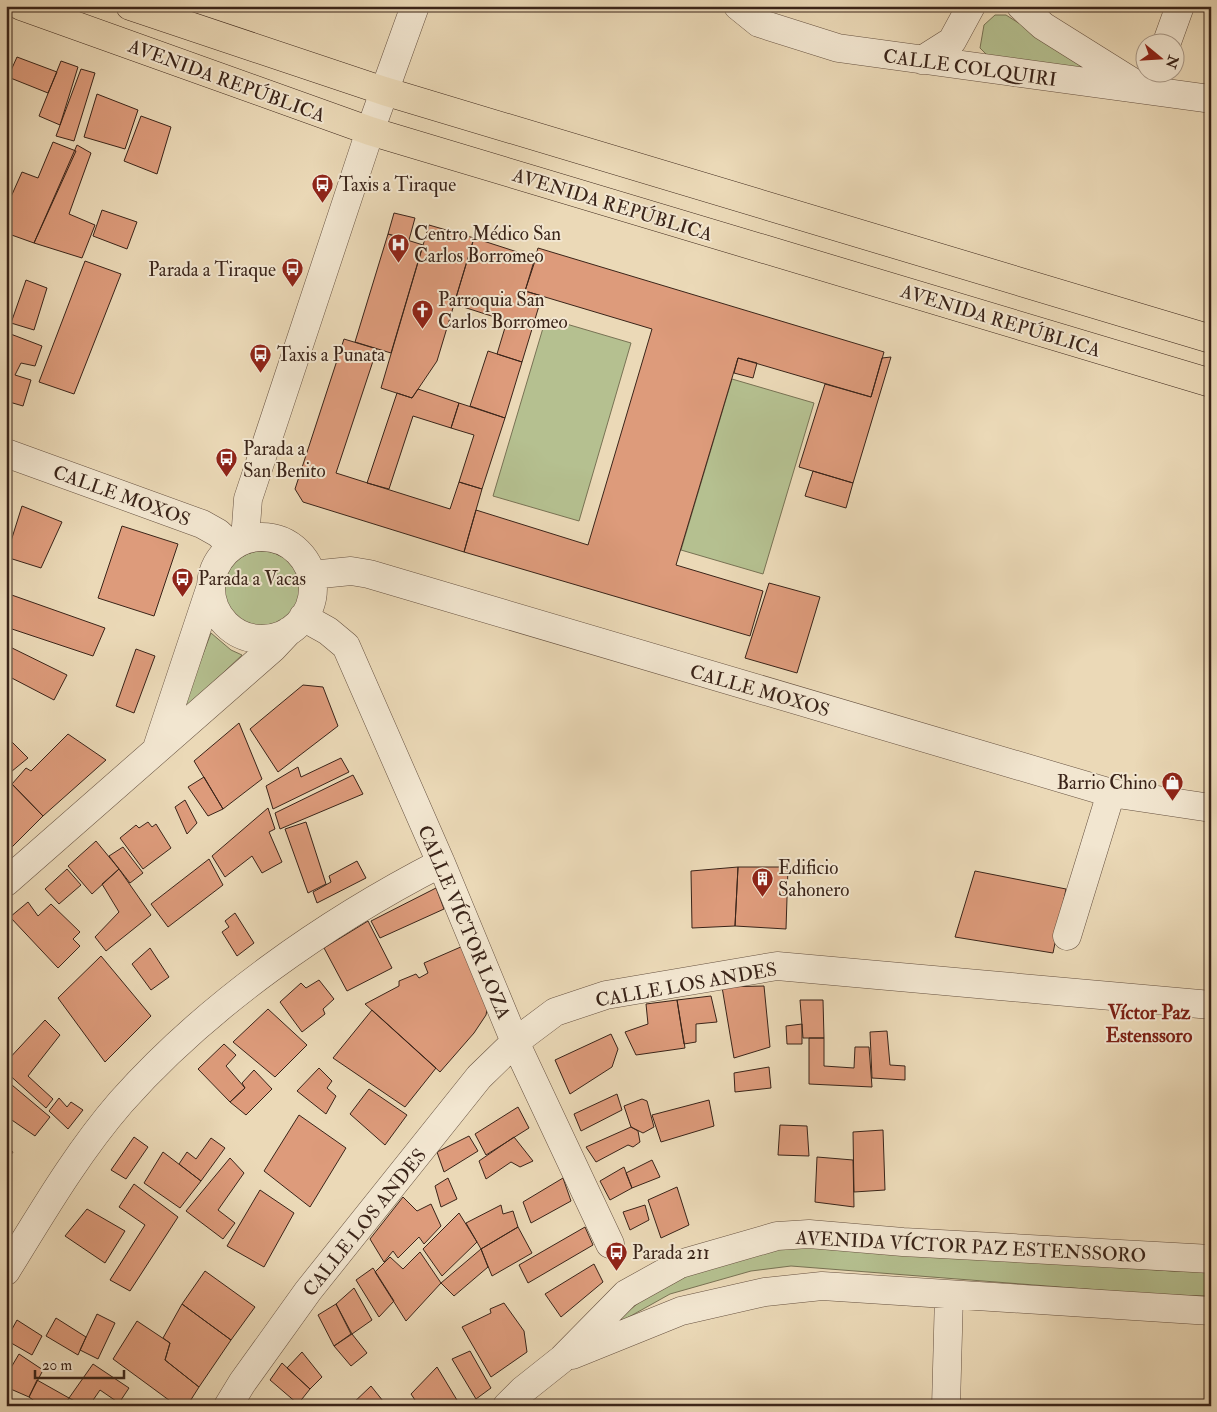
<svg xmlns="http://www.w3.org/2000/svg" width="1217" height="1412" viewBox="0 0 1217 1412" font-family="'IM FELL Double Pica',serif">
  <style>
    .green { fill: #b5c090; stroke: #787254 }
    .building { fill: #dd9b7b; stroke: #3a2419 }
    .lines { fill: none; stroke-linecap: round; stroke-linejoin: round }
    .minor-casing { stroke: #665140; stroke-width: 29 }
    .major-casing { stroke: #3a2419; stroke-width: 29 }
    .minor { stroke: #f2e6d0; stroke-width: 28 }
    .major { stroke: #ebd9b7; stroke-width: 28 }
    .labels { text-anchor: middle; stroke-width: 4; stroke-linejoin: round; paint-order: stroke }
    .street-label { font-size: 19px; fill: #3a2419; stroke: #f2e6d0 }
    .poi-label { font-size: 19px; fill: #3a2419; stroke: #f2e6d0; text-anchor: start }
    .neighbourhood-label { font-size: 20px; font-weight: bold; fill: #7a1f14; stroke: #f2e6d0 }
  </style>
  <rect width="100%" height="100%" fill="#ebd9b7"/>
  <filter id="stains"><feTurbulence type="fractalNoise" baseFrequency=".004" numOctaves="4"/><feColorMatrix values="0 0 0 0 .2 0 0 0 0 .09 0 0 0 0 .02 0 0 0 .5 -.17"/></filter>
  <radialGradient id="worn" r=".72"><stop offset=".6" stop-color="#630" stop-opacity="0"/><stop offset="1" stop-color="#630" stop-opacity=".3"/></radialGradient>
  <path class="green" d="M995,15H1006L1083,64L1080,72L990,58L980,48L984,25Z
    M546,318L631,343L579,521L493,496Z
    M732,379L814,403L763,574L681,550Z
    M224 589a38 38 0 1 1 76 0a38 38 0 1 1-76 0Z
    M211,633L231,650L242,655L186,708L184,704Z
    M787,1243L1172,1271L1211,1272V1296L1162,1295L791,1266L751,1271L670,1294L602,1332L661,1285L742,1254Z"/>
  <path class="building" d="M17,57L57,72L48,93L8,77Z
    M61,61L78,67L60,125L39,116Z
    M81,69L95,73L74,141L56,136Z
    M97,94L138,110L125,149L84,137Z
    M141,116L171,127L157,174L124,161Z
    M53,142L76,151L34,243L6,233V208L22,172L38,178Z
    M77,145L91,153L69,214L95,225L82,258L34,243Z
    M102,210L137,222L127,249L93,236Z
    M394,213L415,218L409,240L388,234Z
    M429,225L474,238L437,361L412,398L381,388Z
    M388,234L423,245L391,353L355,342Z
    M474,238L536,258L525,291L542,296L532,329L454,304Z
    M538,248L884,352L871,397L738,358L676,565L763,591L750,636L464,552L476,510L588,545L652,329L525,291Z
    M85,261L121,274L74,394L39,382Z
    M26,280L47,288L34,330L11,323Z
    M507,321L532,329L522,362L497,354Z
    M8,333L42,346L35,366L21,363L15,375L31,380L23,406L6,401Z
    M344,339L377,349L336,473L450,509L459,482L482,489L464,552L303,502L295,489Z
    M488,351L522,362L505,418L470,406Z
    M891,357L853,483L799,467L825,384L871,397L882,358Z
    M738,358L757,363L753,378L734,373Z
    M418,389L459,403L451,428L413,416L389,489L367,483L397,393L412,398Z
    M459,403L505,418L482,489L459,482L474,435L451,428Z
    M813,471L853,483L846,508L805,496Z
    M22,506L62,522L41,568L6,557Z
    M122,526L178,544L154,616L98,598Z
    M769,583L820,597L797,673L745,658Z
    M6,593L105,628L93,656L6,627Z
    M6,645L67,675L54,700L6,675Z
    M136,649L155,656L134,713L116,706Z
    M303,685L323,687L338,726L278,772L250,729Z
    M239,723L262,779L223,809L194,761Z
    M68,734L106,760L43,816L12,784L26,768L31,771Z
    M6,736L28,758L6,776Z
    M341,758L349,772L273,809L266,786L298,767L301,777Z
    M353,775L363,794L280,829L275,813Z
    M204,777L223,809L208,816L188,787Z
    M6,778L43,816L6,853Z
    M185,800L197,823L187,834L175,807Z
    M268,808L275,829L269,832L282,862L262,873L252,856L225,877L212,856Z
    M148,822L152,827L156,824L171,848L143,869L120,838L136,825L139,828Z
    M306,822L326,884L308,893L285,829Z
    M96,841L119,869L92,894L68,866Z
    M123,847L143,873L130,883L109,856Z
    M209,859L223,885L168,927L151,904Z
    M357,861L366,878L317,903L313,892L331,882L329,876Z
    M738,867H788L786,929L735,926Z
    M738,867L735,926L692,928L691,871Z
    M67,869L81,885L59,904L45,889Z
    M119,869L151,915L106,951L95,937L119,912L102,884Z
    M975,871L1066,889L1053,953L955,937Z
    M436,888L444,909L380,938L371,921Z
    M28,902L38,916L51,904L80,932L73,939L80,946L58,968L10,917Z
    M235,913L254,943L237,956L222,932L229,927L225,921Z
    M368,921L392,968L347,991L324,948Z
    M463,946L489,999L486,1015L474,1033L440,1072L365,1004L399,986V981L416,974L419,978L428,973L424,963Z
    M150,948L169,977L151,990L132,964Z
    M101,956L151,1016L105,1062L58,998Z
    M319,980L334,999L323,1009L325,1014L302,1032L280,1002L301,983L306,988Z
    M764,986L770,1047L734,1058L722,987Z
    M711,996L717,1022L696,1024V1042L684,1044L677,1000Z
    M677,1000L685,1048L636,1055L625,1032L648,1024L646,1004Z
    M800,1000H823L824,1038H803Z
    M268,1009L307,1045L275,1077L233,1042Z
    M372,1010L436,1068L405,1107L333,1058Z
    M45,1020L60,1035L28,1076L53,1099L46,1108L6,1072V1062Z
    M802,1024V1044H787L786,1026Z
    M887,1031L890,1065L905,1066V1080L872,1078L870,1032Z
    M611,1034L618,1049L612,1067L570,1094L555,1060Z
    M809,1038H824V1066L854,1068L855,1047H869L872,1087L809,1084Z
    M224,1044L236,1055L226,1066L245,1088L230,1102L198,1069Z
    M6,1052L11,1056L6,1062Z
    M769,1067L771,1088L735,1092L734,1073Z
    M319,1068L332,1081L327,1088L336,1096L326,1114L297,1091Z
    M254,1070L272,1089L246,1115L230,1102L245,1088L242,1083Z
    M6,1080L50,1117L35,1136L6,1116Z
    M369,1089L407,1115L385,1145L350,1114Z
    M617,1094L622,1110L581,1131L574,1114Z
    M59,1098L67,1107L71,1102L83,1110L68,1129L49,1111Z
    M642,1099L647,1101L654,1127L643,1133L631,1127L624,1106Z
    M709,1100L714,1126L661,1142L652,1115Z
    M518,1107L529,1128L486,1155L475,1134Z
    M299,1115L346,1148L310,1207L264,1171Z
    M780,1125L807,1126L809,1156L778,1155Z
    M631,1127L638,1131L640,1142L633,1147L628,1145L596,1162L586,1147Z
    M883,1130L885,1190L854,1192L853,1132Z
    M469,1136L478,1151L444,1172L437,1152Z
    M134,1137L148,1147L126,1179L111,1170Z
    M514,1137L533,1161L520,1167L511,1162L486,1179L479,1161Z
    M211,1138L225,1148L201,1181L179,1164L187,1152L196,1159Z
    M6,1146L13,1152L6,1162Z
    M163,1152L201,1181L180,1208L144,1183Z
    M817,1157L853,1160L854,1207L815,1202Z
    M230,1158L244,1173L218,1210L235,1223L223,1239L186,1211Z
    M652,1160L660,1177L632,1188L626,1173Z
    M624,1167L632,1188L610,1200L600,1181Z
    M448,1178L457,1199L441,1207L435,1186Z
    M563,1178L571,1201L531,1223L523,1202Z
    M134,1184L178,1217L130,1291L110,1280L145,1225L119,1207Z
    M677,1187L689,1225L661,1238L648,1200Z
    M260,1190L294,1213L264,1267L227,1246Z
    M403,1197L417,1211L431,1204L441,1226L424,1244L419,1237L398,1258L393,1251L384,1262L370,1239Z
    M501,1205L503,1214L513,1211L518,1227L481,1249L466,1223Z
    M645,1205L649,1220L630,1230L623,1212Z
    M87,1209L125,1231L105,1263L65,1236Z
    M459,1213L477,1242L442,1276L423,1249Z
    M518,1227L532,1253L492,1276L481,1249Z
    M585,1227L593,1245L528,1283L519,1265Z
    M481,1249L488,1267L454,1296L441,1283Z
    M420,1252L441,1283L406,1321L375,1272L390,1257L403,1269Z
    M594,1264L603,1282L561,1317L545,1294Z
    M373,1268L394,1301L379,1317L356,1280Z
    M205,1271L255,1307L231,1340L182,1304Z
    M354,1288L372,1320L352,1334L336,1304Z
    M504,1303L524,1331L527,1352L491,1377L462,1327L491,1313L490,1309Z
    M182,1304L231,1340L199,1387L165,1360L170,1343L163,1338Z
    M336,1304L351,1334L334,1346L318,1315Z
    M97,1314L115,1323L98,1359L80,1350Z
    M56,1318L86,1337L78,1355L46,1336Z
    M17,1320L42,1336L32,1355L6,1340Z
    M137,1321L170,1343L165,1360L199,1387L187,1406H177L113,1359Z
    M352,1334L367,1353L351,1366L334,1346Z
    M470,1351L491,1388L476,1399L452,1359Z
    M302,1352L322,1377L310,1389L287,1368Z
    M19,1354L43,1370L29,1397L6,1387V1376Z
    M282,1363L310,1389L298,1404L270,1380Z
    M93,1364L129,1388L119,1403L100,1390L89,1406H84L69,1398Z
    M437,1367L460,1405L459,1406H419L411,1394Z
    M37,1380L69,1398L64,1406H41L29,1397Z
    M371,1386L387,1406H350Z"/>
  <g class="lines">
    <defs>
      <path id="minor" d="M738,6L759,23L838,48L1211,99
        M1021,6L1043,26L1142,88
        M1167,42L1180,6
        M922,60L952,41L971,6
        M6,453L202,524L218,533L232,546
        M211 588a51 51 0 1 1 102 0a51 51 0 1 1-102 0Z
        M245,540L248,499L370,131L415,6
        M311,575L351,571L369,574L1111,793L1211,808
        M303,617L328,631L346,646L441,863L515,1042L610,1244
        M157,748L211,586
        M6,882L273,648L289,631
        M1067,936L1111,793
        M6,1271C42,1213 76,1154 121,1102C207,1005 326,922 441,863
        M572,1355L681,1311L765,1292L822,1286L1211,1311
        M228,1406L242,1383L308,1291L479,1077L515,1042L555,1012L606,995L777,966L1211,1005
        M507,1406L523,1390L562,1359L626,1294L680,1264L777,1236L809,1234L903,1242L1211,1259
        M946,1406L949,1295"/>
      <path id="major" d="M21,6L370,131L1211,383
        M130,6L384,91L1211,339"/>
    </defs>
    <use href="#minor" class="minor-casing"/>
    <use href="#major" class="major-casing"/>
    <use href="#minor" class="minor"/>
    <use href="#major" class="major"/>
  </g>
  <defs>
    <symbol id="bus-pin" viewBox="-11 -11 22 30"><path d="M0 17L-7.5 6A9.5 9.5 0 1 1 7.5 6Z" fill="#8f2418" stroke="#f2e6d0"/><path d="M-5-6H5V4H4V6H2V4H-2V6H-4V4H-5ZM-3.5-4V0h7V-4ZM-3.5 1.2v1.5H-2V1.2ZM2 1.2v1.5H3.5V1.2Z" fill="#fff"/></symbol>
    <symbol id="hospital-pin" viewBox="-11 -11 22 30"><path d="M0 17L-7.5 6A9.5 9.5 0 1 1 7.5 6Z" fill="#8f2418" stroke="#f2e6d0"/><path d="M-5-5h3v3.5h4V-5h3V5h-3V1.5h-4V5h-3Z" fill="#fff"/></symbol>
    <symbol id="church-pin" viewBox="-11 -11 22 30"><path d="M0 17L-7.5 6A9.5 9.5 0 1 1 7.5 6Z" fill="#8f2418" stroke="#f2e6d0"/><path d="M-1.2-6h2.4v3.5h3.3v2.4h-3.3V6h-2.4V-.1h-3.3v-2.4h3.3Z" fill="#fff"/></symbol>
    <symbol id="shop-pin" viewBox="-11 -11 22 30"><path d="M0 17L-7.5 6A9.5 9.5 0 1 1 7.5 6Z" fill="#8f2418" stroke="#f2e6d0"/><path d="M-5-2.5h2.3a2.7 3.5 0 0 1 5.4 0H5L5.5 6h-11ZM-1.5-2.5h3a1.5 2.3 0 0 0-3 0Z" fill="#fff"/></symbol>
    <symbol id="building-pin" viewBox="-11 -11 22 30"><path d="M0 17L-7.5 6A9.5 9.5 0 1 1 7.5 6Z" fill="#8f2418" stroke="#f2e6d0"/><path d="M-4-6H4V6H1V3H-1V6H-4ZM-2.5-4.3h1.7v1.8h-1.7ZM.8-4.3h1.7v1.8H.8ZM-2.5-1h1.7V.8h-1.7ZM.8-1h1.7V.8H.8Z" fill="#fff"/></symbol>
  </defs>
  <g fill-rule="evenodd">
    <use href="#bus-pin" x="310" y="172" width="25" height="34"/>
    <use href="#hospital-pin" x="386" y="232" width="25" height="34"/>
    <use href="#bus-pin" x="280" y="256" width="25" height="34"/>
    <use href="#church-pin" x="410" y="298" width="25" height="34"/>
    <use href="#bus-pin" x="248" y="342" width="25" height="34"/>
    <use href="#bus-pin" x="214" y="446" width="25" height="34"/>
    <use href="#bus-pin" x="170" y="566" width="25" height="34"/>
    <use href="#shop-pin" x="1160" y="770" width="25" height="34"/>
    <use href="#building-pin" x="750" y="866" width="25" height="34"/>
    <use href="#bus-pin" x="604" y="1240" width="25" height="34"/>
  </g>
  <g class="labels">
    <g class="street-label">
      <text transform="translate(970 67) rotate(8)" y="7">CALLE COLQUIRI</text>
      <text transform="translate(227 80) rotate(20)" y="7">AVENIDA REPÚBLICA</text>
      <text transform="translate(613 204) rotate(17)" y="7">AVENIDA REPÚBLICA</text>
      <text transform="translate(1001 320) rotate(17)" y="7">AVENIDA REPÚBLICA</text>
      <text transform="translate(122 495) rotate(20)" y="7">CALLE MOXOS</text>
      <text transform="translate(760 690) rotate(16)" y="7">CALLE MOXOS</text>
      <text transform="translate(465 922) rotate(67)" y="7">CALLE VÍCTOR LOZA</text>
      <text transform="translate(686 984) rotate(-10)" y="7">CALLE LOS ANDES</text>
      <text transform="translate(364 1222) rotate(-51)" y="7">CALLE LOS ANDES</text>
      <text transform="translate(971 1246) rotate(3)" y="7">AVENIDA VÍCTOR PAZ ESTENSSORO</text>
    </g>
    <g class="poi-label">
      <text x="339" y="191">Taxis a Tiraque</text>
      <text x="414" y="240">Centro Médico San<tspan x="414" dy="22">Carlos Borromeo</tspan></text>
      <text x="276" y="276" text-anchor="end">Parada a Tiraque</text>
      <text x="438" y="306">Parroquia San<tspan x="438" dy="22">Carlos Borromeo</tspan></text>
      <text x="277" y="361">Taxis a Punata</text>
      <text x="243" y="455">Parada a<tspan x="243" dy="22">San Benito</tspan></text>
      <text x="198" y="585">Parada a Vacas</text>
      <text x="1157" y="789" text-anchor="end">Barrio Chino</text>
      <text x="778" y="874">Edificio<tspan x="778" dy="22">Sahonero</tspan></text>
      <text x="632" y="1259">Parada 211</text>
    </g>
    <g class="neighbourhood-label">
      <text x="1149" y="1019">Víctor Paz<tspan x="1149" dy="23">Estenssoro</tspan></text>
    </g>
  </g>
  <rect width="1217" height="1412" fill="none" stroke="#ebd9b7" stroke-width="25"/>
  <rect x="8" y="8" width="1202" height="1397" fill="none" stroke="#3a2419" stroke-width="2.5"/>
  <rect x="12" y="12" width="1192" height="1387" fill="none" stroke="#3a2419"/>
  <g transform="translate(1160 58) rotate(108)"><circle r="24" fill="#f2e6d0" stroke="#a89887"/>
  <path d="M0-4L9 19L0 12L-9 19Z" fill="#8f2418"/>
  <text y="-8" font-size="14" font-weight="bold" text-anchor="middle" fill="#3a2419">N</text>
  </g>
  <path d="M35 1370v8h89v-8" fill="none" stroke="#3a2419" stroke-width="2.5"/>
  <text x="42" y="1370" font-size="15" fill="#3a2419" stroke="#f2e6d0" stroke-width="4" paint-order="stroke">20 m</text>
  <rect width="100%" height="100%" filter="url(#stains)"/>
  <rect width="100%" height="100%" fill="url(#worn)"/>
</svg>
